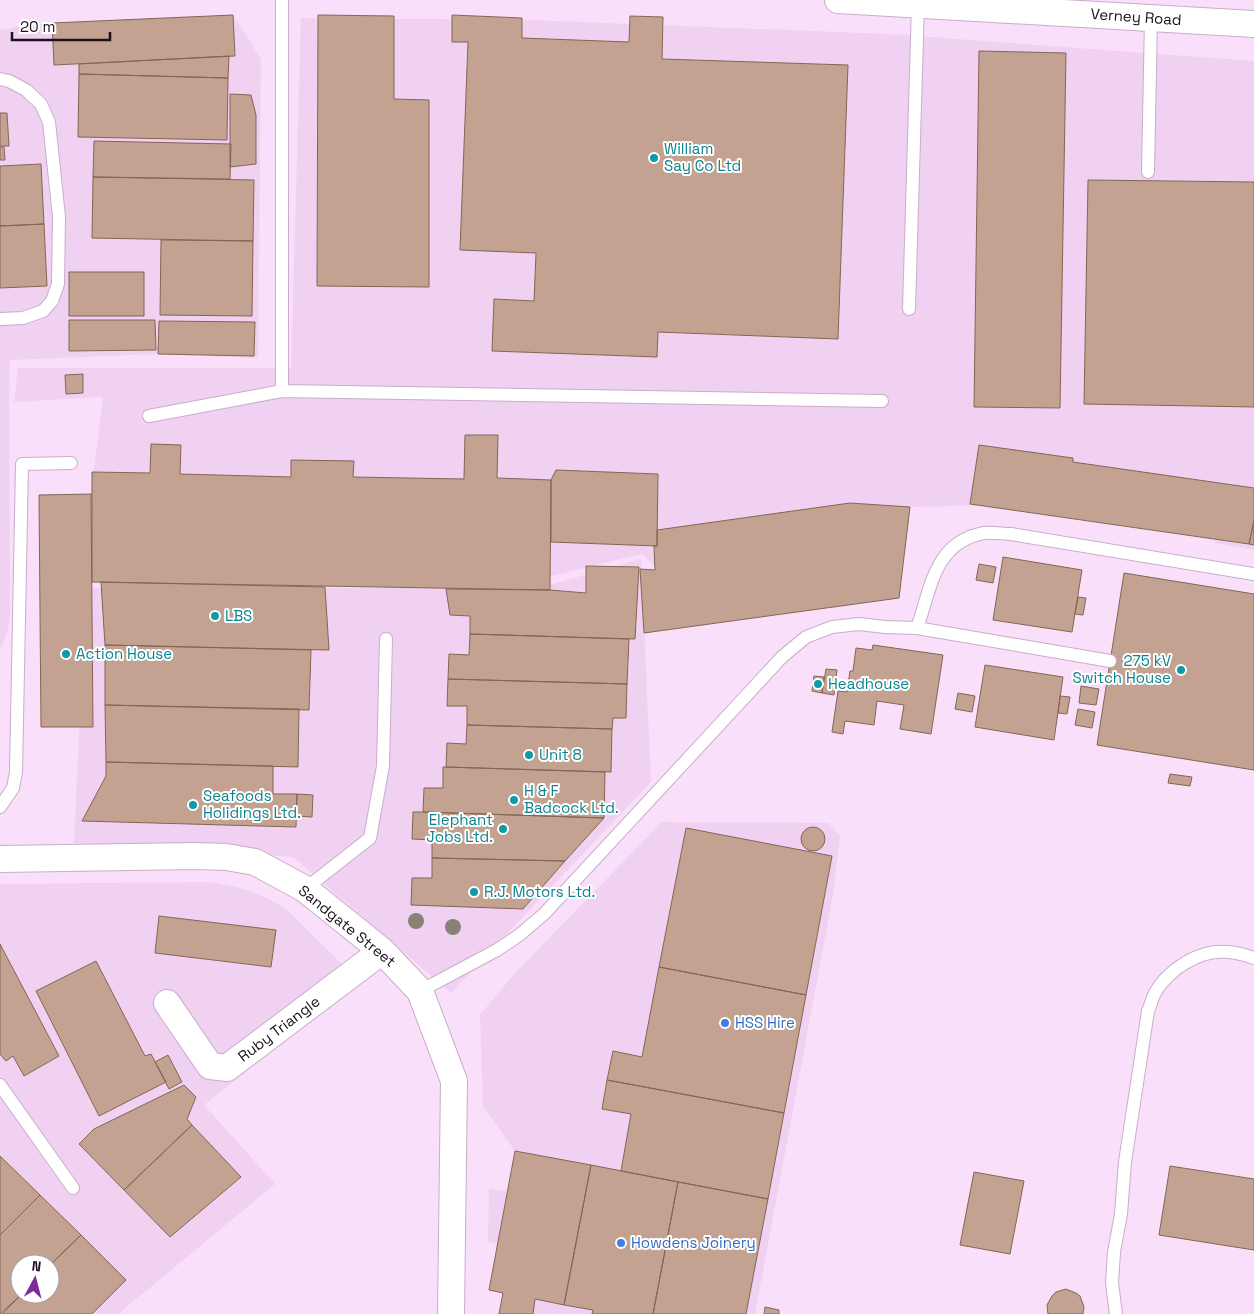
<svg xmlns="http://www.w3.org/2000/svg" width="1254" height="1314" viewBox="0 0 1254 1314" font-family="'Space Grotesk',sans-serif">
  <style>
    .built { fill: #f1d1f1; fill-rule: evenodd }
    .building { fill: #c3a291; stroke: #846555 }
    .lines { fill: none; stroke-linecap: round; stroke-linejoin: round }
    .service-casing { stroke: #c8aec8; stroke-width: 14 }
    .minor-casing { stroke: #c8aec8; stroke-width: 28 }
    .service { stroke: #fff; stroke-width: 12 }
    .minor { stroke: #fff; stroke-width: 26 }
    .tree { fill: #888178 }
    .culture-dot { fill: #0f9aa8; stroke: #fff; stroke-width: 2 }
    .shop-dot { fill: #3f7fe0; stroke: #fff; stroke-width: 2 }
    .labels { text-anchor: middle; stroke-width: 4; stroke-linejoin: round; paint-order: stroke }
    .street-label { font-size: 15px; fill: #1b121b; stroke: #fff }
    .culture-label { font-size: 15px; fill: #0d838f; stroke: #fff; text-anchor: start }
    .shop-label { font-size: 15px; fill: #366cbe; stroke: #fff; text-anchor: start }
  </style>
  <rect width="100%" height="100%" fill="#f9dffa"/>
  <path class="built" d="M233,15L261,59L258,358L158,354L10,360L9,407L10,617L7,634L0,649V30L30,24Z
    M301,18L530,20L889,34L1254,61V550L1215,543V539L983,505L910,507L899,598L714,622L642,554L535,580L92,582L91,494L103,397L14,402L18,368H291Z
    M641,559L651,782L451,993L293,857L74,843L86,588H539Z
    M662,822L828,823L840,836L833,895L755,1314H499L503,1293L489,1290L497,1244L488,1242L489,1189L507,1191L515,1151L483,1106L480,1015L516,972Z
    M202,882L218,883L247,890L267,898L285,908L359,981L204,1105L275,1184L118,1314H0V884ZM20,1264H50V1294H20Z"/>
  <path class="building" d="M233,15L235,56L54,65L52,23Z
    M318,15L394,16V99L429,100V287L317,286Z
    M452,15L522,18V38L629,42L630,16L663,17L662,59L848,65L838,339L658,332L657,357L492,351L494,299L534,301L536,253L460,250L468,42H452Z
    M979,51L1066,53L1060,408L974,407Z
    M229,56L228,78L79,74V64Z
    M79,74L228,78L227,140L78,137Z
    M230,94L251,95L256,115V164L230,167Z
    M0,113H7L9,146H0Z
    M94,141L231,144L230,179L93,177Z
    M0,147H4L5,160H0Z
    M41,164L44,224L0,226V166Z
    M93,177L254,180L253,241L92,238Z
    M1088,180L1254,182V407L1084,404Z
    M44,224L47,286L0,288V226Z
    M161,240L253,241L252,316L160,315Z
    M69,272H144V316H69Z
    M69,320H155L156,350L69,351Z
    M159,321L255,322L254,356L158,354Z
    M83,374V393L66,394L65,375Z
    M465,435H498L497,478L551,480L550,590L92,582V472L150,473L151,444L181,445L180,474L291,477V460L354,461L353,477L464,479Z
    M979,445L1073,458V462L1254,488V521L1249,544L970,504Z
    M556,470L658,474L657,546L551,542V480Z
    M91,494L93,727H41L39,495Z
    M850,503L910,507L899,598L644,633L640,569L655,570L654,546H657V530Z
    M1254,521V545L1249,544Z
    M1003,557L1082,570L1072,632L993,620Z
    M979,564L996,567L993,583L976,580Z
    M586,566L639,567L635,639L470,634V616L450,615L446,589L550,590L586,593Z
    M1124,573L1254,594V770L1097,745Z
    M101,582L325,587L329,650L105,645Z
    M1078,597L1086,598L1083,615L1075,614Z
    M470,634L629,639L627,684L448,679L449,654L469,655Z
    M105,645L311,650L309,710L105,705Z
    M873,645L943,655L931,734L900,729L904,705L877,701L874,725L845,721L843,734L832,732L838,691L847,692L850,671H853L856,648L872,650Z
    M985,665L1063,677L1054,740L975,727Z
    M826,669L837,670L834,695L822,693Z
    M814,676L824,677L822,693L812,691Z
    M448,679L627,684L626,718H613L612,729L467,725V706H447Z
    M1081,686L1099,689L1096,705L1079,703Z
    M958,693L975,696L972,712L955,709Z
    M1060,696L1070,697L1067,714L1058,713Z
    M105,705L299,709L298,767L106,762Z
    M1078,709L1095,712L1092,728L1075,725Z
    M467,725L612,729L611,772L446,767L447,743L466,744Z
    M106,762L273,766V794H297L296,827L82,821L106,776Z
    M443,767L605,772L604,818L423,812L424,788H443Z
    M1170,774L1192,777L1190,786L1168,783Z
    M297,794L313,795L312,817L296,816Z
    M413,812H423L604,818L565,861L432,858V840L412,839Z
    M801 839a12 12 0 1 1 24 0a12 12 0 1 1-24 0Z
    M686,828L832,856L806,995L659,967Z
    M432,858L565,861L523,909L411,905L412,878H432Z
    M159,916L276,930L271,967L155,953Z
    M0,944L59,1056L24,1076L13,1056L6,1061L0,1054Z
    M96,961L145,1056L151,1054L166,1082L99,1116L36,991Z
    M659,967L806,995L784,1113L607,1080L613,1051L642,1057Z
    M168,1055L182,1082L169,1089L155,1062Z
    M607,1080L784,1113L768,1199L621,1171L631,1114L602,1109Z
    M184,1085L196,1097L187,1119L192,1125L124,1190L79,1144L94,1129Z
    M192,1125L241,1177L170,1237L124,1190Z
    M515,1151L591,1165L564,1305L535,1299L533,1314H499L503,1293L489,1290Z
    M0,1156L40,1195L0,1235Z
    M591,1165L678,1182L653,1314H592L593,1310L564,1305Z
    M1170,1166L1254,1179V1250L1159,1235Z
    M974,1172L1024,1181L1010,1254L960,1245Z
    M678,1182L768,1199L746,1314H653Z
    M40,1195L81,1235L50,1265V1264H20V1294H22L0,1314V1235Z
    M81,1235L126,1280L92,1314H2L22,1294H50V1265Z
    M1066,1289L1076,1293L1080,1296L1084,1307L1083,1314H1048L1047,1305L1052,1296L1056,1292Z
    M765,1307L779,1310V1314H764Z"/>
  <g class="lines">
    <defs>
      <path id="service" d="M0,79L9,81L26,90L41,104L49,122L59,217L58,284L52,301L43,311L23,318L0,319
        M1148,172L1151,18
        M909,309L918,4
        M282,391V0
        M149,416L282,391L882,401
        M917,628L1110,661
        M0,807L13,788L16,772L22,464L71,463
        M305,889L370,838L383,766L386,639
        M420,991L497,950L518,936L544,914L782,657L806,637L832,627L859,624L885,627L917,628C931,589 934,542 984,533C992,532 1003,534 1011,534L1254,574
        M0,1085L73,1188
        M1116,1314L1112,1283L1114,1252L1121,1214L1125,1162L1148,1011C1151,1005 1152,998 1155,993C1160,983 1168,976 1176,969C1202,950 1224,947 1254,958"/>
      <path id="minor" d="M838,0L1254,24
        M0,859L196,856L226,857L255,862L305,889L382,951L420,991L454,1081L451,1314
        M167,1003L210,1066L227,1068L382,951"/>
    </defs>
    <use href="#service" class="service-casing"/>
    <use href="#minor" class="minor-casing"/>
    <use href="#service" class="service"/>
    <use href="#minor" class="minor"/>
  </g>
  <g class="tree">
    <circle cx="416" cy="921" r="8"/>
    <circle cx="453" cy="927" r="8"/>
  </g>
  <g class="culture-dot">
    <circle cx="654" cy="158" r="5"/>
    <circle cx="215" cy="616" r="5"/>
    <circle cx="66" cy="654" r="5"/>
    <circle cx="1181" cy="670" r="5"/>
    <circle cx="818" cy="684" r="5"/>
    <circle cx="529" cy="755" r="5"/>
    <circle cx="514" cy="800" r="5"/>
    <circle cx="193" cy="805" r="5"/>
    <circle cx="503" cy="829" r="5"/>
    <circle cx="474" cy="892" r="5"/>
  </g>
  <g class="shop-dot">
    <circle cx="725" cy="1023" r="5"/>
    <circle cx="621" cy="1243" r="5"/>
  </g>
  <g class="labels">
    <g class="street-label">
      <text transform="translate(1136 17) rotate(4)" y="5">Verney Road</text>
      <text transform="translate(347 926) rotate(39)" y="5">Sandgate Street</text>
      <text transform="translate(279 1029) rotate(-37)" y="5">Ruby Triangle</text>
    </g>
    <g class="culture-label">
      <text x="664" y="154">William<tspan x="664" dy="17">Say Co Ltd</tspan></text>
      <text x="225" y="621">LBS</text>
      <text x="76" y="659">Action House</text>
      <text x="1171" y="666" text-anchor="end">275 kV<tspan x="1171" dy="17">Switch House</tspan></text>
      <text x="828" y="689">Headhouse</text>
      <text x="539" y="760">Unit 8</text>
      <text x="524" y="796">H &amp; F<tspan x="524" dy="17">Badcock Ltd.</tspan></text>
      <text x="203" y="801">Seafoods<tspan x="203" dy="17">Holidings Ltd.</tspan></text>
      <text x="493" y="825" text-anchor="end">Elephant<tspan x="493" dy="17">Jobs Ltd.</tspan></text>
      <text x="484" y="897">R.J. Motors Ltd.</text>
    </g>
    <g class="shop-label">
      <text x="735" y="1028">HSS Hire</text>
      <text x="631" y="1248">Howdens Joinery</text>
    </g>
  </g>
  <g transform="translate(35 1279) rotate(7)"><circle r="24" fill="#ffffff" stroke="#a4a0a4"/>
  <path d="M0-4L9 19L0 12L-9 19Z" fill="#7f2a99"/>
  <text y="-8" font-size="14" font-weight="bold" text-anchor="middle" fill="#1b121b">N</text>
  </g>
  <path d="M12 32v8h98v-8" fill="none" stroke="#1b121b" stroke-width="2.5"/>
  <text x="20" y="32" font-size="15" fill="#1b121b" stroke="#ffffff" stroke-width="4" paint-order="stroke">20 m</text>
</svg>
